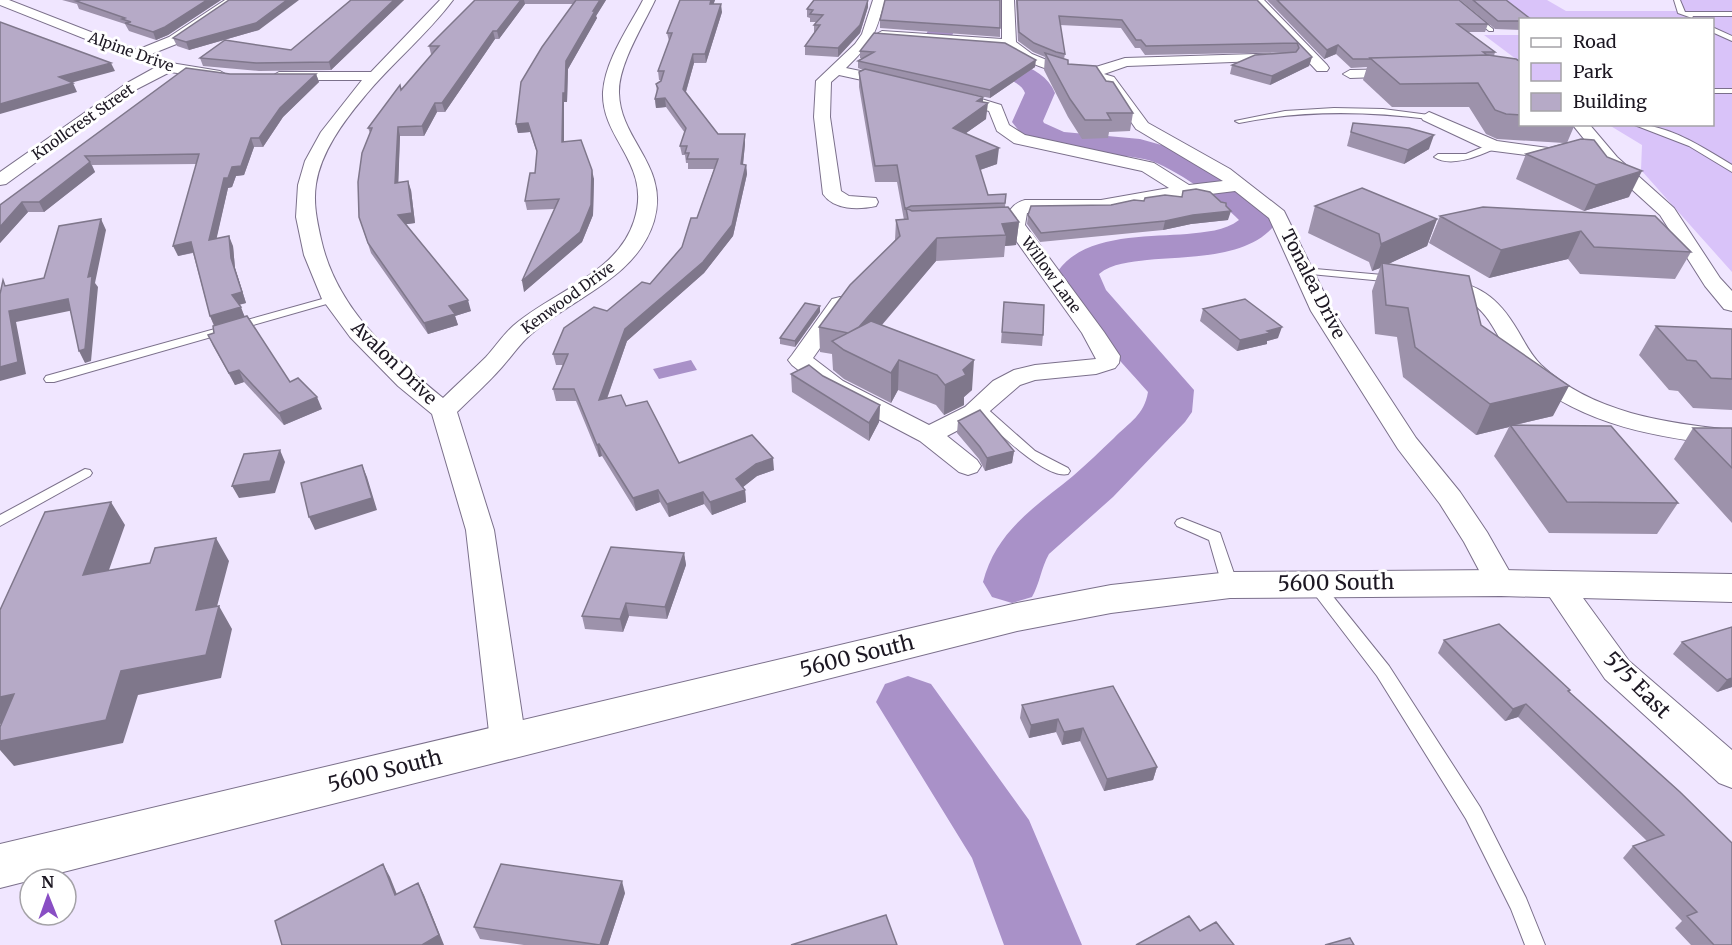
<svg xmlns="http://www.w3.org/2000/svg" width="1732" height="945" viewBox="0 0 1732 945" font-family="Merriweather,serif">
  <style>
    .green { fill: #d9c3f9 }
    .water { fill: #a991c8 }
    .lines { fill: none; stroke-linecap: round; stroke-linejoin: round }
    .river { fill: #a991c8; fill-rule: evenodd }
    .lane-casing { stroke: #7b708b; stroke-width: 2 }
    .street-casing { stroke: #7b708b; stroke-width: 2 }
    .secondary-casing { stroke: #7b708b; stroke-width: 2 }
    .lane { fill: #fff; fill-rule: evenodd }
    .street { fill: #fff; fill-rule: evenodd }
    .secondary { fill: #fff; fill-rule: evenodd }
    .wall { fill: #9d92ab }
    .shaded-wall { fill: #7f778b }
    .building { fill: #b6aac7; stroke: #7f778b; stroke-width: 1.5 }
    .labels { text-anchor: middle; stroke-width: 6; stroke-linejoin: round; paint-order: stroke }
    .far-street-label { font-size: 15px; fill: #1c1722; stroke: #fff }
    .street-label { font-size: 18px; fill: #1c1722; stroke: #fff }
    .near-street-label { font-size: 21px; fill: #1c1722; stroke: #fff }
  </style>
  <rect width="100%" height="100%" fill="#f0e6ff"/>
  <path class="green" d="M1499,0H1547L1566,11H1677L1675,0H1732V272L1641,170L1642,145L1609,125L1712,124V20L1523,19Z
    M1484,35H1520V62Z"/>
  <path class="water" d="M691,360L697,370L659,379L653,369Z"/>
  <g class="lines">
    <path class="river" d="M932,0H956L955,28L946,52C980,57 1040,56 1055,93L1043,121L1044,123L1064,132L1140,139L1190,153L1257,198L1277,222C1251,259 1188,256 1147,260C1131,262 1112,263 1099,274L1106,290L1194,390L1192,412L1185,422L1113,497L1049,554C1041,568 1040,583 1032,597L1012,603L992,597L983,582C996,531 1035,507 1073,476C1087,464 1100,451 1114,438C1130,422 1144,415 1148,392C1117,356 1073,315 1058,271C1084,234 1146,237 1187,234C1205,232 1225,231 1239,220C1221,201 1173,167 1148,160C1103,148 1042,165 1012,122L1025,93C1018,71 952,70 930,65L921,61L917,55L929,28Z
      M908,676L931,684L1029,820L1082,945H1004L972,858L876,702L885,684Z"/>
    <defs>
      <path id="lane" d="M1450,0H1457L1493,29V31H1489Z
        M1674,0H1680L1685,12H1732V16H1693L1692,18L1678,13Z
        M1712,27L1732,36V41L1712,32Z
        M1712,89H1732V93H1712Z
        M1334,108L1383,109L1429,115L1433,117L1429,119C1365,111 1302,110 1239,123L1235,121L1285,111Z
        M1632,124C1668,124 1702,147 1732,165V172L1689,146Z
        M1493,143L1497,146L1496,148C1479,156 1451,168 1434,157L1438,154H1466Z
        M1304,268L1394,276L1399,279L1394,282L1300,273V269Z
        M333,296L337,297V301L54,382H46L44,379L46,376Z
        M979,404L983,405L1035,451L1068,468L1070,471L1068,474C1045,480 992,426 975,411L973,408Z
        M85,469L90,470L92,473L90,476L0,526V515Z
        M1182,518L1220,533L1238,585L1235,589H1225L1222,585L1209,540L1177,526L1175,523L1177,520Z
        M1314,578L1319,579L1389,666L1480,807L1526,898L1545,945H1525L1511,909L1466,819L1377,676L1309,587L1306,583L1309,579Z"/>
      <path id="street" d="M0,0H9L137,50L169,37L225,0H239L179,43L149,55L171,63L220,71L227,75L220,79L170,72L137,89L6,184L0,185V172L127,83L156,67L0,5Z
        M440,0H453C427,35 391,64 364,97C343,122 321,152 316,184C313,203 317,221 321,239C336,308 390,355 443,398C457,384 472,371 486,357C495,347 503,335 513,326C552,292 617,274 634,221C653,164 601,140 603,92C605,60 629,27 643,0H655C643,26 618,65 619,93C620,141 670,166 654,221C636,280 570,298 529,336C519,345 511,357 502,367C488,383 472,397 457,412L494,530L526,741L520,751L508,756L496,751L490,741L466,530L432,414L398,386L350,337L322,299L304,255L296,217L298,185L305,161L321,132L362,80H279L272,76L279,72H371Z
        M873,0H885C875,35 873,42 846,68L899,79L902,82L894,87L839,75L831,82L830,117L841,191L849,196L876,198L878,202L876,206C858,210 834,210 823,194L814,117L816,81L855,44L862,34Z
        M1002,0H1014L1016,42L1032,54L1054,63L1086,70L1125,58L1292,53L1294,56L1292,59L1287,60L1127,66L1104,74L1114,77L1148,123L1230,169L1284,211L1333,311L1416,438L1460,492L1487,532L1516,583L1512,591L1501,594L1490,591L1464,542L1440,504L1398,449L1311,311L1269,218L1235,191L1186,197L1101,212L1027,213L1025,225L1104,332L1120,356L1119,363L1115,368L1096,374L1035,380L1020,385L983,417L947,436L977,460L981,466L977,472L968,475L959,472L920,441L825,391L792,365L788,360L792,355L832,299L840,297L848,299L851,304L813,358L843,381L929,425L965,407L993,381L1014,370L1035,365L1096,359L1082,333L1005,225C1008,212 1011,204 1025,200H1101L1169,188L1142,171L1014,143L997,131L989,111L947,98L944,95L947,92L952,90L1001,105L1009,125L1025,135L1154,163L1189,185L1223,181L1136,129L1104,83C1069,75 1035,70 1005,48L882,39L875,35L882,31L1002,39Z
        M1251,0H1264L1327,65L1329,68L1327,71H1317Z
        M1403,69L1410,73L1408,76L1350,78L1343,74L1350,70Z
        M1429,112L1497,141L1571,151L1577,152L1580,156L1577,160L1571,161L1487,150L1423,120L1421,117Z
        M1572,124H1589L1617,157L1674,208L1720,278L1732,291V311L1724,309L1705,286L1660,215L1605,165Z
        M1439,277C1479,285 1497,295 1518,331C1525,343 1531,355 1541,365C1592,413 1666,423 1732,430V446C1660,438 1584,426 1527,377C1501,355 1497,316 1466,299C1455,293 1443,290 1431,288L1428,283L1431,278Z
        M1556,573L1567,576L1629,661L1732,750V788L1719,783L1605,679L1541,584L1545,576Z"/>
      <path id="secondary" d="M1501,570L1732,574V602L1501,596L1230,598L1111,613L1017,631L0,888V844L1017,603L1111,585L1230,572Z"/>
    </defs>
    <use href="#lane" class="lane-casing"/>
    <use href="#street" class="street-casing"/>
    <use href="#secondary" class="secondary-casing"/>
    <use href="#lane" class="lane"/>
    <use href="#street" class="street"/>
    <use href="#secondary" class="secondary"/>
  </g>
  <path class="wall" d="M62,0H221L168,35L156,40L129,31L125,24L79,9L77,4Z
    M351,0H404L331,70L259,71L203,66L200,58L291,50Z
    M475,0H606L596,16L597,18L568,69L567,102H564V142L594,179L593,215L582,242L524,292L555,209L527,210L525,201L535,173L537,153L530,132L518,133L516,124L573,4H525L499,39H495L445,112H437L424,136H400L398,182L411,190L415,223L406,224L471,311L455,316L458,325L428,334L371,253L359,217L370,133L368,128L432,54H431L429,46Z
    M680,0H715L713,4L722,12L706,63H694L686,92L718,134H745V144L743,164L746,165L747,174L733,236L704,273L627,341L607,399L626,406L679,463L774,470L757,476L743,487L745,490L746,502L712,515L704,504L669,517L660,502L636,511L602,456L599,457L576,401H556L553,389L563,365H556L553,354L607,311L650,284L682,247L697,218L714,169H688V163H686L685,155H682L680,146L685,133L666,107L656,108L655,99L657,93L656,84L661,80H659L658,71L669,41L667,33Z
    M814,0H871H868V7L860,33L838,57L805,55V46L814,33V25L816,22H810V18L807,17V9Z
    M1016,0H1257L1312,57L1309,66L1270,85L1230,74L1232,65L1295,52L1145,55L1140,48H1135L1121,28L1060,25L1065,54L1064,59L1068,64L1106,81L1133,113L1130,131L1109,132L1108,138L1082,139L1068,117L1044,70L1045,57L1033,52L1018,41Z
    M1267,0H1459L1488,24L1485,32H1468L1495,52L1494,56L1521,62V124H1575L1567,143L1629,197L1584,211L1516,179L1526,154L1564,143L1497,139L1486,134L1469,107H1392L1363,80L1367,67L1351,68L1336,54L1324,59Z
    M1460,0H1506L1521,20V30L1495,29Z
    M880,20L1000,28V37L880,28Z
    M259,30L189,50L177,46L173,38Z
    M860,51L1035,67L990,98L966,93L983,97V102L986,119L966,133L997,164L980,170L988,195L1006,194L1005,208L1019,222L1016,245L1005,246L1004,257L936,261L882,325L972,390L964,397V405L944,415L936,405L898,390L891,403L844,379L833,370L832,354L820,352L819,327L895,240L896,220H904L897,182H875L859,87V72L863,70L858,68V61L862,58H860Z
    M230,74H316L319,82L283,117L263,147H254L244,175L236,176L232,187L228,188L216,239L233,246L235,268L246,303L239,305L245,317L290,382L322,409L284,425L244,382L235,385L213,346L208,335L214,333V326L210,316L193,253L178,256L197,164L92,165L95,172L44,212H28L0,243V205Z
    M1353,123L1429,149L1404,164L1347,146Z
    M1144,201L1226,206L1228,220L1191,224L1163,230L1040,242L1027,224L1028,215Z
    M1315,206L1437,219L1427,246L1388,264L1481,325L1553,416L1515,425L1678,503L1657,534L1549,533L1494,456L1509,427L1476,435L1403,377L1397,337L1375,334L1372,291L1380,268L1372,271L1369,262L1308,233Z
    M1483,207L1691,252L1675,279L1580,274L1568,259L1489,278L1429,243L1440,216Z
    M1004,302L1043,335L1042,346L1001,343Z
    M1203,309L1278,338L1267,341V344L1237,351L1200,321Z
    M820,312L795,347L780,344V338Z
    M1656,326L1732,329V410L1693,408L1678,391L1669,390L1639,355Z
    M791,374L823,376L880,405L879,422L869,441L792,392Z
    M958,421L1014,451L1012,463L985,471L979,459L957,433Z
    M1693,428H1732V523L1674,459Z
    M684,553L686,565L667,619L629,616L623,632L585,629L582,616Z
    M1732,627V687L1717,692L1673,654L1682,642Z
    M1444,640L1570,690L1569,692L1680,792L1732,945H1691L1675,928L1682,921L1623,858L1633,846L1647,841L1518,717L1505,721L1438,653Z
    M1113,686L1157,767L1153,780L1104,791L1080,741L1062,745L1056,732L1029,738L1020,718L1022,705Z
    M625,893L608,945H524L480,939L474,927Z"/>
  <path class="shaded-wall" d="M207,0H221L168,35L156,40L153,32Z
    M287,0H299L259,30L189,50L186,42Z
    M394,0H404L331,70L329,62Z
    M521,0H524L525,4L499,39L497,31Z
    M600,0H606L596,16L597,18L568,69L567,102H564V151L562,142L563,93L566,61L593,11Z
    M711,0H715L711,12L710,4Z
    M868,0V7L860,33L838,57V48Z
    M721,4L722,12L706,63L705,54Z
    M493,31L495,39L445,112L442,103Z
    M1338,45L1336,54L1324,59L1327,50Z
    M693,54L694,63L684,98L683,89Z
    M1312,57L1309,66L1270,85L1272,76Z
    M1036,60L1035,67L990,98V90Z
    M111,63L115,71L63,85L59,77Z
    M316,74L319,82L283,117L263,147L259,138L280,108Z
    M73,83L77,92L0,114V104Z
    M983,97V107L988,103L986,119L952,143L953,128L977,101Z
    M665,98L666,107L656,108L655,99Z
    M435,103L437,112L424,136L422,126Z
    M528,123L530,132L518,133L516,124Z
    M398,127L400,136L398,192L395,183Z
    M745,134V144L742,174L741,164Z
    M1434,135L1429,149L1404,164L1408,150Z
    M251,138L254,147L244,175L236,176L232,187L228,188L214,250L209,240L224,178Z
    M999,148L997,164L974,172L976,156Z
    M90,162L95,172L44,212L39,202Z
    M746,165L747,174L733,236L704,273L627,341L602,412L599,400L625,329Z
    M592,170L594,179L593,215L582,242L524,292L522,281Z
    M1642,171L1629,197L1584,211L1596,185Z
    M408,181L411,190L415,223L401,225L398,215Z
    M22,202L28,212L0,243V227Z
    M1231,211L1228,220L1191,224L1163,230L1165,221L1193,215Z
    M101,219L106,230L95,283L98,287L91,361L85,363L79,351L88,277Z
    M1437,219L1427,246L1382,267V263L1380,268L1372,271L1381,244Z
    M1019,222L1016,245L1005,246L1006,235L1002,224Z
    M1581,231L1568,259L1489,278L1501,250Z
    M229,236L233,246L235,268L246,303L237,305L232,295Z
    M937,238L936,261L856,355L853,333Z
    M191,242L195,252L178,256L173,246Z
    M68,299L74,310L16,322L26,374L0,381V367L9,311Z
    M468,300L471,311L455,316L458,325L428,334L424,323L449,306Z
    M820,306V312L795,347V341Z
    M241,307L245,318L215,327L210,316Z
    M1282,327L1278,338L1267,341V344L1237,351L1240,340L1267,331Z
    M899,360L898,390L891,403V373Z
    M974,360L972,390L964,397V405L944,415L945,385Z
    M239,370L244,382L235,385L229,373Z
    M1569,386L1553,416L1510,426V425L1509,427L1476,435L1490,404Z
    M317,397L322,409L284,425L279,413Z
    M880,405L879,422L869,441V423Z
    M599,444L602,456L599,457L597,445Z
    M280,450L285,462L275,493L239,498L232,486Z
    M1014,451L1012,463L985,471L987,458Z
    M773,458L774,470L757,476L738,491L736,479L756,464Z
    M362,465L367,477L377,510L315,530L309,517Z
    M658,490L660,502L636,511L633,498Z
    M745,490L746,502L712,515L710,502Z
    M703,492L704,504L669,517L667,504Z
    M111,502L125,525L99,598L83,575Z
    M216,538L229,561L210,633L196,610Z
    M684,553L686,565L667,619L665,607Z
    M626,603L629,616L623,632L620,619Z
    M219,606L232,629L221,678L138,695L123,743L14,766L0,750V741L121,671Z
    M1732,678V687L1717,692L1727,680Z
    M14,694L33,718L0,724V697Z
    M1526,704L1518,717L1505,721L1513,709Z
    M1058,719L1056,732L1029,738L1031,725Z
    M1083,728L1080,741L1062,745L1064,732Z
    M1157,767L1153,780L1104,791L1107,779Z
    M383,864L390,877L402,907L395,895Z
    M622,881L625,893L608,945H600Z
    M418,883L424,895L444,945H422Z"/>
  <path class="building" d="M81,0H207L165,27L153,32L125,23L131,22L122,19L125,18L76,1Z
    M229,0H287L256,23L186,42L173,38Z
    M351,0H394L329,62L256,63L200,58L225,40L291,50Z
    M475,0H521L497,31H493L442,103H435L422,126L398,127L395,183L408,181L412,213L398,215L468,300L449,306L455,314L424,323L368,243L359,217L358,182L362,153L372,128H368L400,85L401,90L439,46H429Z
    M576,0H600L593,11H595L566,61L565,93H563L562,142L581,140L592,170L591,205L580,232L522,281L559,199L525,201L530,173H535L537,151L528,123L516,124L521,82L542,47Z
    M680,0H711L710,4H721L705,54H693L683,89L718,134H745L741,164L746,165L732,225L703,262L625,329L599,400L621,395L626,406L647,401L679,463L752,435L773,458L756,464L736,479L745,490L710,502L703,492L667,504L658,490L633,498L599,444L597,445L574,389H553L568,354H553L564,328L594,307L607,311L642,282L650,284L682,247L691,218H697L718,159H687L689,153H685L687,146H680L686,128L665,98L655,99L658,88L656,84L661,81L664,71H658L672,33H667Z
    M814,0H868L860,25L838,48L805,46L820,25H814L823,15L810,14L813,10L807,9Z
    M885,0H1000V28L880,20Z
    M1017,0H1257L1312,57L1272,76L1232,65L1255,55L1296,52L1299,48L1297,43L1146,46L1141,40H1136L1122,20L1059,16L1065,54L1056,52L1034,43L1019,32Z
    M1277,0H1459L1488,24H1457L1495,52H1483L1487,55L1370,58V59H1353L1338,45L1327,50Z
    M1473,0H1506L1532,20H1521V21H1498Z
    M0,22L111,63L59,77L73,83L0,104Z
    M874,33L1005,43L1036,60L990,90L858,61L874,52L860,51Z
    M1045,53L1068,60V64L1096,66L1106,81L1113,82L1133,113H1107L1111,120H1085L1070,99Z
    M1488,55L1516,59L1521,62V115L1506,114L1495,110L1478,83L1400,84L1370,58Z
    M186,68L230,74H316L280,108L259,138H251L241,166L232,167L228,178H224L209,240L229,236L231,258L242,292L232,295L241,307L210,316L191,242L173,246L199,154L85,156L90,162L39,202H22L0,227V205Z
    M865,69L983,97L977,101L988,103L953,128L999,148L976,156L988,195L1006,194L1005,203L911,206L905,209L897,165L875,166L859,72Z
    M1353,123L1409,128L1434,135L1408,150L1351,132Z
    M1581,139L1594,140L1607,157L1642,171L1596,185L1526,154Z
    M1362,188L1437,219L1381,244L1379,234L1315,206Z
    M1196,189L1210,192L1221,202L1226,203V206L1231,211L1193,215L1165,221L1041,233L1028,215L1031,206L1111,205L1134,200L1144,201L1145,198L1165,195L1182,197L1183,191Z
    M1008,207L1019,222L1002,224L1006,235L937,238L859,327L848,333L819,327L850,285L900,236L896,220L908,219L906,208L912,211Z
    M1483,207L1655,216L1691,252L1594,247L1581,231L1501,250L1440,216Z
    M101,219L88,277L92,276L85,349L79,351L68,299L9,311L18,362L0,367V294L3,280L5,286L44,278L59,226Z
    M1382,263L1469,276L1481,325L1569,386L1490,404L1415,347L1408,308L1386,305Z
    M1245,299L1282,327L1267,331L1270,333L1240,340L1203,309Z
    M1004,302L1044,305L1043,335L1002,332Z
    M805,303L820,306L795,341L780,338Z
    M247,316L290,382L298,378L317,397L279,413L239,370L229,373L208,335L214,333L213,326Z
    M871,321L974,360L963,370L966,375L945,385L937,375L899,360L891,373L844,350L832,341Z
    M1656,326L1732,329V379L1711,378L1696,361L1687,360Z
    M809,365L823,376L880,405L869,423L791,374Z
    M980,410L1014,451L987,458L980,447L958,421Z
    M1510,425L1611,426L1678,503L1567,502Z
    M1693,428H1732V468Z
    M280,450L270,481L232,486L244,454Z
    M362,465L372,498L309,517L301,483Z
    M111,502L83,575L150,563L155,548L216,538L196,610L219,606L206,655L121,671L106,720L0,741V727L14,694L0,697V610L45,512Z
    M611,547L684,553L665,607L626,603L620,619L582,616Z
    M1499,624L1570,690L1568,691L1680,792L1732,843V945H1714L1687,916L1697,912L1633,846L1664,835L1526,704L1513,709L1444,640Z
    M1732,627V678L1727,680L1682,642Z
    M1113,686L1157,767L1107,779L1083,728L1064,732L1058,719L1031,725L1022,705Z
    M383,864L395,895L418,883L439,935L422,945H282L275,921Z
    M501,864L622,881L600,945L474,927Z
    M886,915L897,945H791Z
    M1189,916L1200,931L1216,922L1234,945H1136Z
    M1350,938L1354,945H1325Z"/>
  <g class="labels">
    <g class="far-street-label">
      <text transform="translate(131 52) rotate(20)" y="5">Alpine Drive</text>
      <text transform="translate(83 122) rotate(-35)" y="5">Knollcrest Street</text>
      <text transform="translate(1051 275) rotate(54)" y="5">Willow Lane</text>
      <text transform="translate(568 298) rotate(-36)" y="5">Kenwood Drive</text>
    </g>
    <g class="street-label">
      <text transform="translate(1313 284) rotate(63)" y="6">Tonalea Drive</text>
      <text transform="translate(394 363) rotate(44)" y="6">Avalon Drive</text>
    </g>
    <g class="near-street-label">
      <text transform="translate(1336 583) rotate(-1)" y="7">5600 South</text>
      <text transform="translate(857 656) rotate(-14)" y="7">5600 South</text>
      <text transform="translate(1637 685) rotate(45)" y="7">575 East</text>
      <text transform="translate(385 771) rotate(-14)" y="7">5600 South</text>
    </g>
  </g>
  <rect x="1519" y="18" width="195" height="108" fill="#ffffff" stroke="#a4a2a7" stroke-width="1.5"/>
  <rect x="1531" y="38" width="30" height="9" fill="#ffffff" stroke="#a4a2a7" stroke-width="1.5"/>
  <text x="1573" y="48" font-size="18" fill="#1c1722">Road</text>
  <rect x="1531" y="63" width="30" height="18" fill="#d9c3f9" stroke="#a4a2a7" stroke-width="1.5"/>
  <text x="1573" y="78" font-size="18" fill="#1c1722">Park</text>
  <rect x="1531" y="93" width="30" height="18" fill="#b6aac7" stroke="#a4a2a7" stroke-width="1.5"/>
  <text x="1573" y="108" font-size="18" fill="#1c1722">Building</text>
  <g transform="translate(48 897) rotate(359)"><circle r="28" fill="#ffffff" stroke="#a4a2a7" stroke-width="1.5"/>
  <path d="M0-4.5L10 22L0 15L-10 22Z" fill="#894ec4"/>
  <text y="-9" font-size="16" font-weight="bold" text-anchor="middle" fill="#1c1722">N</text>
  </g>
</svg>
